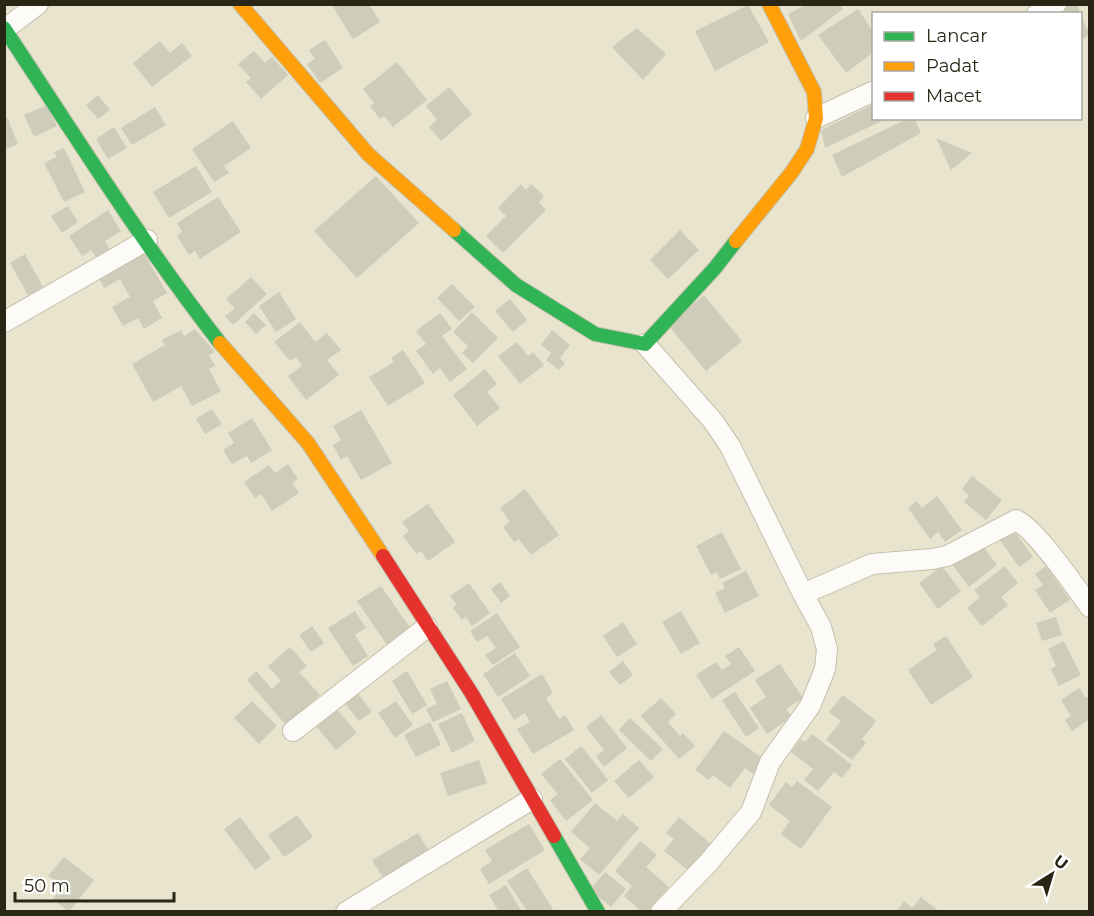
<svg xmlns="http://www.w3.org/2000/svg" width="1094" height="916" viewBox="0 0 1094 916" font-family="Montserrat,sans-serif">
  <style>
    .building { fill: #cdcdba }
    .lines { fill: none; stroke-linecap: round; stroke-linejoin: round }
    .street-casing { stroke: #c4c0ad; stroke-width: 22 }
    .fast-casing { stroke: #c4c0ad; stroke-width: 16 }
    .slow-casing { stroke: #c4c0ad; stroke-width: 16 }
    .jam-casing { stroke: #c4c0ad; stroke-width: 16 }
    .street { stroke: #fcfbf8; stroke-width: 20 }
    .fast { stroke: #30b455; stroke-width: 14 }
    .slow { stroke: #ff9f0a; stroke-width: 14 }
    .jam { stroke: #e5322d; stroke-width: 14 }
  </style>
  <rect width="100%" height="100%" fill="#e9e4cd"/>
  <path class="building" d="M331,4H369L380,22L353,39Z
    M807,4H840L843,9L801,41L788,14Z
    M1064,4H1077L1080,14H1053Z
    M748,5L769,42L715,71L695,31Z
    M858,9L874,33V52L846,73L818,35Z
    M1080,14L1090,35L1080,40Z
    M637,28L666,54L643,80L612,47Z
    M325,40L343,68L320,83L307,64L315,59L309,50Z
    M160,41L170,53L182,43L192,56L152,87L133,63Z
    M254,51L265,63L272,57L288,75L261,99L246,82L251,78L238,64Z
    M397,62L427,100L393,127L384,116L380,119L370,106L374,103L363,89Z
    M449,87L472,114L441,141L429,127L437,120L426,106Z
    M98,95L110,110L98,119L86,105Z
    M874,104V118H888L825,148L821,130Z
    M47,105L57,126L34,137L24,115Z
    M155,107L166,125L132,145L121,128Z
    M7,117L18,144L4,150V118Z
    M909,118H914L921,133L842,177L832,155Z
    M233,121L251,148L224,166L229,173L214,182L192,149Z
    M114,127L127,148L108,159L96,139Z
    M936,138L972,153L951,170Z
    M64,148L85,192L64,202L44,163L57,157L54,152Z
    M196,166L212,192L169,218L153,192Z
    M376,176L419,223L357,278L314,231Z
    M521,184L526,190L531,184L544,196L539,203L546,210L503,253L486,236L506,216L498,208Z
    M218,197L241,232L200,259L195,251L189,255L177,236L182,232L177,223Z
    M68,206L78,222L62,233L51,216Z
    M108,210L121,231L105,241L113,254L100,263L91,250L82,256L69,236Z
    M680,230L699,250L668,279L650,260Z
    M141,248L167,293L153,301L162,318L144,329L138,318L123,326L112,307L130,297L120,279L104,288L96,273Z
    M25,254L43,287L28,295L10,263Z
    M251,277L267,294L233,325L225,316L235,308L226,299Z
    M452,284L475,307L459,321L437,298Z
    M279,292L296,319L276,332L259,306Z
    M704,295L742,341L706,371L668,325Z
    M510,299L527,320L513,332L495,311Z
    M472,312L498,338L473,363L462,353L468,346L453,332Z
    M254,313L266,325L256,334L245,322Z
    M440,313L452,329L442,336L467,369L450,382L440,368L433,374L416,351L426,344L416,331Z
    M300,322L315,342L327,333L341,350L327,360L339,375L306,400L288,376L302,366L296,357L290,361L274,342Z
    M195,329L215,352L209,355L215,366L209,369L221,391L192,406L181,386L153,402L132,364L165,345L162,340L181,330L184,336Z
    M552,330L570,345L560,358L565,363L559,370L546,360L551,353L541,345Z
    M517,342L528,356L533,352L544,365L520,384L498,356Z
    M403,350L425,383L388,406L369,377L394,362L391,358Z
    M485,369L497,384L487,392L500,408L477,426L453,395Z
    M212,409L222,424L205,434L196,419Z
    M361,410L392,463L361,480L347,456L341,460L333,445L341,440L333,426Z
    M252,418L272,450L251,463L247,456L232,464L223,450L234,443L228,433Z
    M288,464L298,479L292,483L299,493L272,511L261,494L255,498L244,482L269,465L275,473Z
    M972,476L1002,500L986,520L964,502L969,495L962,489Z
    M525,489L559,535L531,555L519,539L514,542L503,527L510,522L500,508Z
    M937,496L962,530L945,542L938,532L930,539L908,508L917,501L922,508Z
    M428,504L455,542L428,561L421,551L417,554L403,536L409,531L402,522Z
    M1012,528L1033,557L1019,567L999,539Z
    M722,532L741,569L720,579L717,572L711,575L696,546Z
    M980,542L997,565L969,587L952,564Z
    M942,566L961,591L938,609L919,583Z
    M1005,566L1018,583L1001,597L1008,605L982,626L967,608L980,597L974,590Z
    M1046,566L1070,600L1050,613L1035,590L1043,585L1035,574Z
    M746,571L759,596L725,613L715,593L725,588L722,583Z
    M500,582L510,596L501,603L491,589Z
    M469,583L490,613L472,626L466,617L462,620L453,608L457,605L450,596Z
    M381,586L413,632L389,648L357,601Z
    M355,611L366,628L355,635L368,656L353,666L328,628Z
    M681,611L700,643L681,654L662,622Z
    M497,613L520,647L493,665L485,655L496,648L487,636L477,642L470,631Z
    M1056,617L1062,635L1042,641L1036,623Z
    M623,622L637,644L617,657L603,636Z
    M312,626L324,643L311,652L299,635Z
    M946,636L973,677L931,705L908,670L937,650L933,644Z
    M1064,641L1081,675L1059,686L1051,669L1056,666L1048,649Z
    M290,647L307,666L299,672L320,695L286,725L247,680L256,671L272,689L281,681L268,666Z
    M739,647L755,671L712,699L696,675L716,662L722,670L731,664L725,656Z
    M515,653L530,676L498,697L483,674Z
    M623,661L633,675L620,685L609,672Z
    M780,664L803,698L786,709L792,717L767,734L750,708L766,697L755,680Z
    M407,671L427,705L412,714L392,681Z
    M542,674L553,693L546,698L559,719L565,715L574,730L533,754L517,729L530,722L525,713L514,720L501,699Z
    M447,681L461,709L433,722L426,709L437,704L430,689Z
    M354,688L372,712L359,721L340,697Z
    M1079,688L1086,698L1090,696V719L1072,731L1065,720L1071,716L1061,700Z
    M735,692L759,728L746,737L722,700Z
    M843,695L876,721L862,739L866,743L852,760L826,740L841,721L829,712Z
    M661,698L676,714L668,722L680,736L683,733L695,746L679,759L641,716Z
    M252,701L277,726L259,744L234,718Z
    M396,701L413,725L395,738L378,713Z
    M335,707L357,733L336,750L314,724Z
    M462,713L475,741L452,753L438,724Z
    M601,715L627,748L604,767L596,756L604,750L586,727Z
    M630,718L663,749L651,761L619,730Z
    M430,722L441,745L416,757L404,735Z
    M724,731L764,759L753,774L745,768L730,788L713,775L709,780L695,770Z
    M812,734L852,765L842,778L834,772L818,791L804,780L813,769L791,752L801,739L805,742Z
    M581,746L608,780L592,793L565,759Z
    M560,759L593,800L566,821L550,800L558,794L541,774Z
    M479,760L487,783L448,796L440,773Z
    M639,760L654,777L629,798L614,781Z
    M797,781L832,807L801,849L781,834L790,821L769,805L786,782L792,787Z
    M595,803L617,821L623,814L639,828L599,875L580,859L590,848L571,832Z
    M297,815L313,837L284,857L268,835Z
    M240,817L271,858L255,870L224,829Z
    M679,817L711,844L689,871L664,851L674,839L666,833Z
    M529,824L545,850L489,884L480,869L492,861L485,850Z
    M418,833L432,856L386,883L372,860Z
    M640,841L657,855L646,867L669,887L648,912H642L624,896L632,886L615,871Z
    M64,857L94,880L69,912L53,899L62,887L48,876Z
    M527,868L553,909L549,912H528L507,881Z
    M605,872L626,889L611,907L590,890Z
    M506,885L522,912H499L489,895Z
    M921,897L940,912H896L904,901L912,908Z"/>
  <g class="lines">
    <defs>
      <path id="street" d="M1037,14L1056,4
        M5,29L38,4
        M816,118L874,91
        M4,322L147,240
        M645,344L713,421L730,446L803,594
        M293,731L427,627
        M346,912L532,799
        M661,912L708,863L751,812L770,762L810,706L825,669L827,649L821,627L803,594L872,564L932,559L947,556L1016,520C1037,530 1075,587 1090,607"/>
      <path id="fast" d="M4,28C74,134 142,243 220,343
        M454,230L516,285L595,334L645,344L715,268L736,241
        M554,836L598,912"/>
      <path id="slow" d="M240,4L368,154L454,230
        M736,241L792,172L807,149L816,118L814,92L769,4
        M220,343L308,443L383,556"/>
      <path id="jam" d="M383,556L472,694L554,836"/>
    </defs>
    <use href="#street" class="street-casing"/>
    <use href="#fast" class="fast-casing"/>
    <use href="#slow" class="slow-casing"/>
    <use href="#jam" class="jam-casing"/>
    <use href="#street" class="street"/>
    <use href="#fast" class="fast"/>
    <use href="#slow" class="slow"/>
    <use href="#jam" class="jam"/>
  </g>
  <rect width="1094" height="916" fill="none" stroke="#292616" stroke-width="12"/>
  <rect x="872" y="12" width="210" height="108" fill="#ffffff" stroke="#a9a8a2" stroke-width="1.5"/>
  <rect x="884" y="32" width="30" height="9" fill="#30b455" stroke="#a9a8a2" stroke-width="1.5"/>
  <text x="926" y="42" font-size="18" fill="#292616">Lancar</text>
  <rect x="884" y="62" width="30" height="9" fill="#ff9f0a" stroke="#a9a8a2" stroke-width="1.5"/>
  <text x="926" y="72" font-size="18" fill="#292616">Padat</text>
  <rect x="884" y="92" width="30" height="9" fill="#e5322d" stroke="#a9a8a2" stroke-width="1.5"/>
  <text x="926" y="102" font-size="18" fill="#292616">Macet</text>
  <g transform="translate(1052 874) rotate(37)" stroke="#ffffff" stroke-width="4.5" paint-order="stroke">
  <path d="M0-4.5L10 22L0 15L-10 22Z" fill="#292616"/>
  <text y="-9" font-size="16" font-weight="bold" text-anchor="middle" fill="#292616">U</text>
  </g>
  <path d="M15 892v9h159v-9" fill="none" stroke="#292616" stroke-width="3"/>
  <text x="24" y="892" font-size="18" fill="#292616" stroke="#ffffff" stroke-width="4.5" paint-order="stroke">50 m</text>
</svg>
